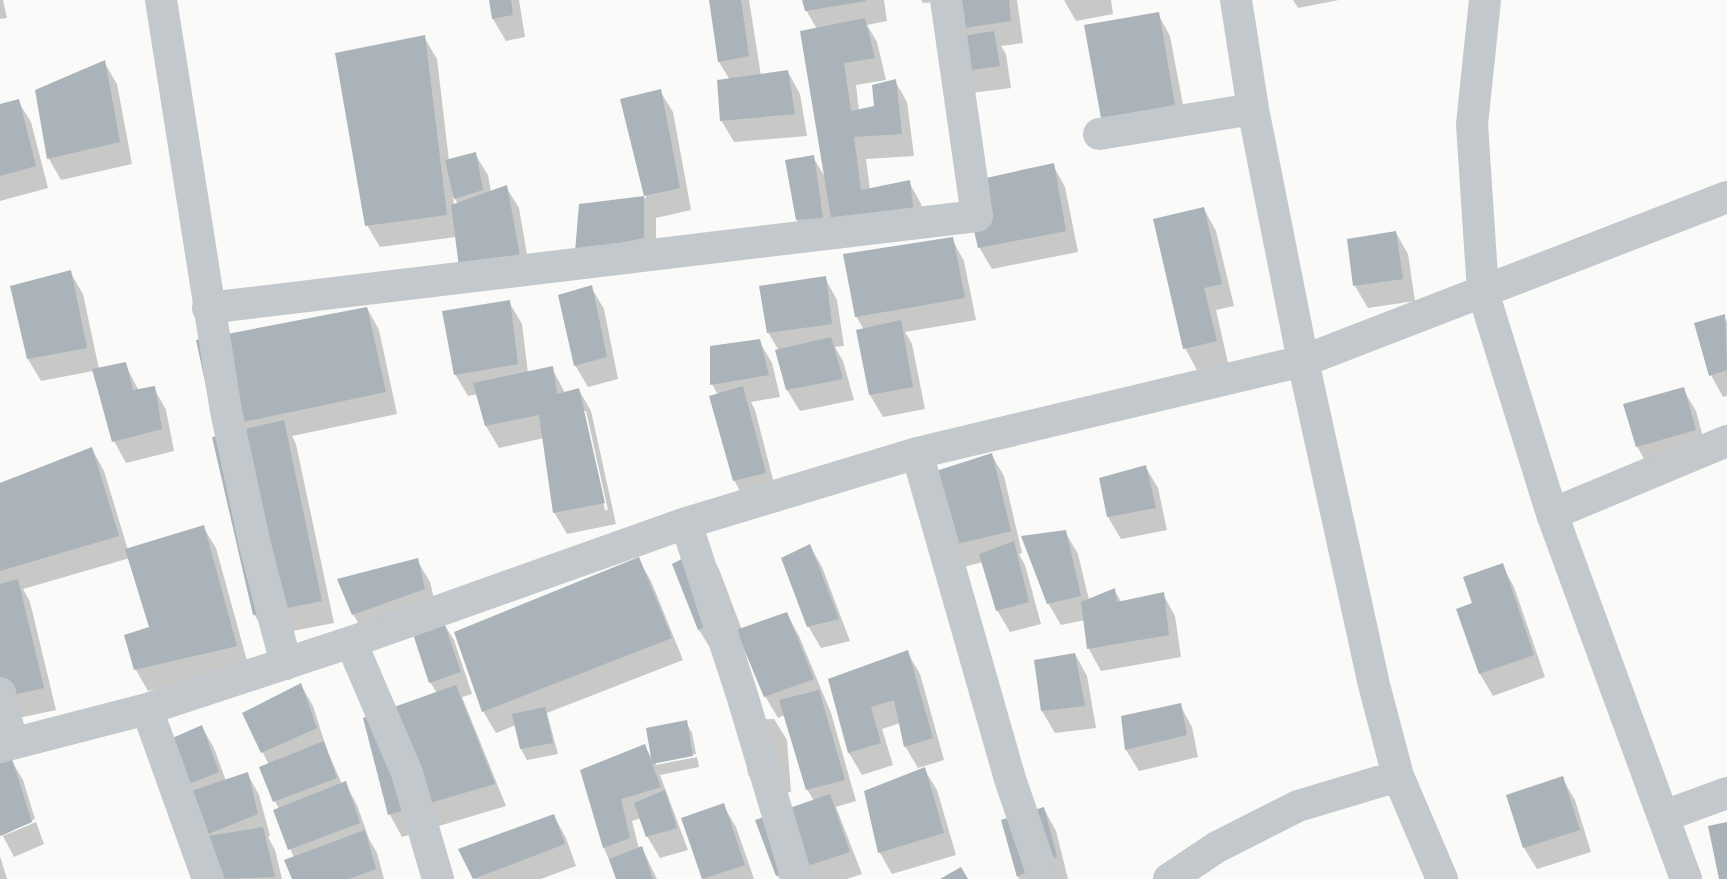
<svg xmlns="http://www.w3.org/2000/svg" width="1727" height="879" viewBox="0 0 1727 879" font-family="'Golos Text',sans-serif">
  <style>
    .shadow { fill: #0003; fill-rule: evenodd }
    .building { fill: #aab3b9 }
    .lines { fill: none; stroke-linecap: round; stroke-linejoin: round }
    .minor { stroke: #c3c8cc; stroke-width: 32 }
  </style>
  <rect width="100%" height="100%" fill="#fafaf8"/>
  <path class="shadow" d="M0,0H3L7,18L0,19Z
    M491,0H519L525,37L506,41L493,19Z
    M710,0H749L761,76L788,72L800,94L807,136L734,142L721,120L730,80L719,62Z
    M804,0H884L887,21L867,25L877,42L886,80L856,85L859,111L876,107L895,81L907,102L914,156L866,159L870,190L909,182L921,204L925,237L810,241L797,220L813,157L826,179L817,29L806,10Z
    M921,0H1017L1023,43L1001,46L1006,54L1011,88L963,94L934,2L923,3Z
    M1064,0H1111L1113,14L1076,21Z
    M1293,0H1339L1298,8Z
    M1158,14L1170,36L1187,126L1103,117Z
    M424,37L437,59L449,161L475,154L488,175L491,192L506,187L519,208L531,278L456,237L380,247L367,225ZM453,196L458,204L454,205Z
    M104,62L117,84L132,164L61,180L49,159L37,91Z
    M660,91L673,112L691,210L656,218V260L589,274L581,206L646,198L622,100Z
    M18,101L31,122L48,188L0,201V106Z
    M1053,165L1065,187L1078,252L992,269L979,247Z
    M1204,209L1216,231L1234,306L1216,310L1228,363L1197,370L1185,348Z
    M1396,233L1408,254L1415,301L1368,308L1355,286Z
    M952,239L964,261L976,320L905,332L912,344L925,409L883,417L870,395L858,331L864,330L856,316Z
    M70,272L83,294L99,369L125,364L139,391L154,388L166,410L174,451L126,463L114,441L93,371L41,381L28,359L12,287Z
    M825,278L837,300L844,346L835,347L843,361L854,400L800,411L787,390L779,351L768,332Z
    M591,287L604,309L618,379L588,387L575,365Z
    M509,302L522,324L528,373L552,368L565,393L579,390L591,411L616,524L567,534L554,512L544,438L499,448L486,426L478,394L468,396L455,374ZM583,411H586L608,510H605Z
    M367,308L379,330L397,414L292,436L296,444L334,623L267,636L254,614L214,438Z
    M1724,316L1727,322V396L1723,397L1711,375Z
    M759,341L772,363L780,397L751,402L755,410L777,495L746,502L734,480L718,395L712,384Z
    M1683,389L1696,411L1707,452L1649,468L1637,446Z
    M92,449L104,471L128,550L203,527L216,548L249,668L148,691L136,670L151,628L130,558L23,589L30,602L56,710L0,722V485Z
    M991,454L1004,476L1022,553L1019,554L1025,565L1041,624L1010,632L997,610L983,562L963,567L951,545Z
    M1145,466L1158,488L1167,530L1121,539L1108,517L1100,479Z
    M1065,532L1078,554L1089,600L1114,590L1122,603L1163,594L1175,616L1181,657L1101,671L1089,649L1085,620L1061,625L1048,603Z
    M810,546L822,567L850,641L821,648L808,626Z
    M707,548L719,569L742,630L787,614L799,636L831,713L856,801L836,807L862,874L847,879H780L777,875L814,801L807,789L785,715L778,718L765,696L741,638L712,651L699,630L673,564Z
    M638,559L651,581L683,660L547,713L558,754L527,760L521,749L516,725L496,733L483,711Z
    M417,560L430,582L437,611L366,636L353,614Z
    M1502,565L1514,587L1545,677L1493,696L1480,674L1458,609L1474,604Z
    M441,619L454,640L472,694L462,697L506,806L402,837L390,815L365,718L437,693L430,682Z
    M907,652L920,674L944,760L918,768L905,746L900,723L882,729L893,765L862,775L849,753L830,680Z
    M1075,654L1087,676L1096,728L1055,733L1042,711L1035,661Z
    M301,685L313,706L327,750L342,784L345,783L357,805L369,839L377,853L384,879H294V858L275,811L279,809L275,801L269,765L244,714Z
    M1180,705L1192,727L1198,757L1139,771L1126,750Z
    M774,719L787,740L791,792L760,796L748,774L739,720Z
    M686,722L692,733L696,754L656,762V765L697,757L699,767L660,775L688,850L660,858L647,836L641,818L632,821L639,849L642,848L657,879H617L604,848L582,770L645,746L653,761Z
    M202,727L214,748L226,781L247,773L259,795L270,836L268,837L275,850L282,879H221L172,799Z
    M10,758L23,780L35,819L2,836L0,763Z
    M924,769L937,790L956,855L892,874L880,853L866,792Z
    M1562,778L1575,800L1591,852L1537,869L1524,848Z
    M723,805L736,827L754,879H703L683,819Z
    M1044,809L1056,831L1068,879H1019L1003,821Z
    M554,816L566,838L576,866L541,879H475L460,850Z
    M36,822L44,844L14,857L3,836Z
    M0,856L7,879H0Z"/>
  <path class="building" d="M489,0H511L513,15L492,19Z
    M709,0H741L749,56L718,62Z
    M802,0H866V1L805,11Z
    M932,0H1009L1011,21L938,32Z
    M1159,12L1175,105L1101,118L1084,25Z
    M865,18L875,58L844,63L851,111L874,106L872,85L896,79L902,134L854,137L861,190L910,180L914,215L832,224L800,31Z
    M994,31L1000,66L949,73L944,39Z
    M425,35L447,215L365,226L335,53Z
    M105,60L120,142L47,159L35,90Z
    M788,70L795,114L720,121L717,80Z
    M661,89L680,188L644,196L620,99Z
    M19,99L36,166L0,176V104Z
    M476,152L483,190L454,199L445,160Z
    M814,155L823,218L796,220L785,160Z
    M1054,163L1066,231L978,248L963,183Z
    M507,185L520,256L459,267L451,205Z
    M644,196V238L575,252L579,204Z
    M1204,207L1222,284L1204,288L1217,341L1183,349L1153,219Z
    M1396,231L1403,279L1353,286L1347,239Z
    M953,237L965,298L855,317L843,254Z
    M71,270L87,348L27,359L10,286Z
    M826,276L832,324L767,333L759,286Z
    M592,285L607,357L574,366L558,295Z
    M510,300L518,364L454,375L442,311Z
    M367,307L386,392L215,428L196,340Z
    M1725,314L1727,370L1709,376L1694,323Z
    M901,320L913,387L869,395L856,330Z
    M831,337L843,379L786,390L775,350Z
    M760,339L769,375L710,385V346Z
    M126,362L133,390L155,386L162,429L112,442L92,369Z
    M553,366L557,394L579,388L605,503L553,513L539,415L485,426L473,383Z
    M743,386L766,473L733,481L709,396Z
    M1684,387L1696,430L1636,447L1623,404Z
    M284,420L322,601L253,615L212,437Z
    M92,447L119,536L0,571V483Z
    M992,453L1011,531L949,546L933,472Z
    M1146,465L1156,508L1107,517L1099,478Z
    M204,525L237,646L134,670L124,635L149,627L125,549Z
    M1066,530L1081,596L1047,604L1021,536Z
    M1014,541L1029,602L996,611L979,554Z
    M810,544L839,619L807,627L781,558Z
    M707,546L733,614L698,630L672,564Z
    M639,557L672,638L482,712L454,632Z
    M418,558L425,589L352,615L337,579Z
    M1503,563L1534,655L1479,674L1456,609L1472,603L1463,577Z
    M18,579L44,688L0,698V584Z
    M1115,588L1117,602L1164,592L1169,635L1087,649L1081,602Z
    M787,612L814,679L764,697L736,630Z
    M442,617L461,672L429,683L411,628Z
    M908,650L933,738L904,747L894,700L871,707L881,743L848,753L828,679Z
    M1075,653L1085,706L1041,711L1034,660Z
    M301,683L317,728L261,753L242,713Z
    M456,685L495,784L388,815L363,718Z
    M819,690L845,780L806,790L779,700Z
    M1181,703L1187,735L1125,750L1121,716Z
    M545,707L553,743L520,749L512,714Z
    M687,720L693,756L652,764L661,787L621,799L630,838L603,848L580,770L645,744L652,764L646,728Z
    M202,725L219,772L169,792L152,747Z
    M324,741L337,778L273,802L259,767Z
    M11,756L32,822L0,836V761Z
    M925,767L944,833L878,853L864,791Z
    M248,772L258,814L186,843L170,798Z
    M1563,776L1580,830L1523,848L1506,795Z
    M346,781L360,823L288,850L273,810Z
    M665,790L677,828L646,837L634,803Z
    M830,794L850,852L776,876L755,820Z
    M724,803L745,865L702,879L681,818Z
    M1044,807L1057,857L1017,877L1001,820Z
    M554,814L565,844L473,879L458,849Z
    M1727,822V879H1719L1708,826Z
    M263,827L275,877L219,879L208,836Z
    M365,830L376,869L349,879H292L284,860Z
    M642,846L653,879H616L609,859Z
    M961,867L968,879H940Z"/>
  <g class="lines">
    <path class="minor" d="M161,0L226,411L256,549L286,664
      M1236,0L1253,109L1303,361L1374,685L1398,776L1442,879
      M1485,0L1472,124L1483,292L1552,514L1686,879
      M1099,134L1253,109
      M208,308L977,216L946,0
      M917,453L1010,779L1044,879
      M1552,514L1727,441
      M686,523L742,695L797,879
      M351,642L407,773L438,879
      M0,693L12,744
      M147,709L208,879
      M0,747L147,709L351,642L686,523L917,453L1303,361L1727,197
      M1664,816L1727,793
      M1169,879L1217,847L1298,806L1398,776"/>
  </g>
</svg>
